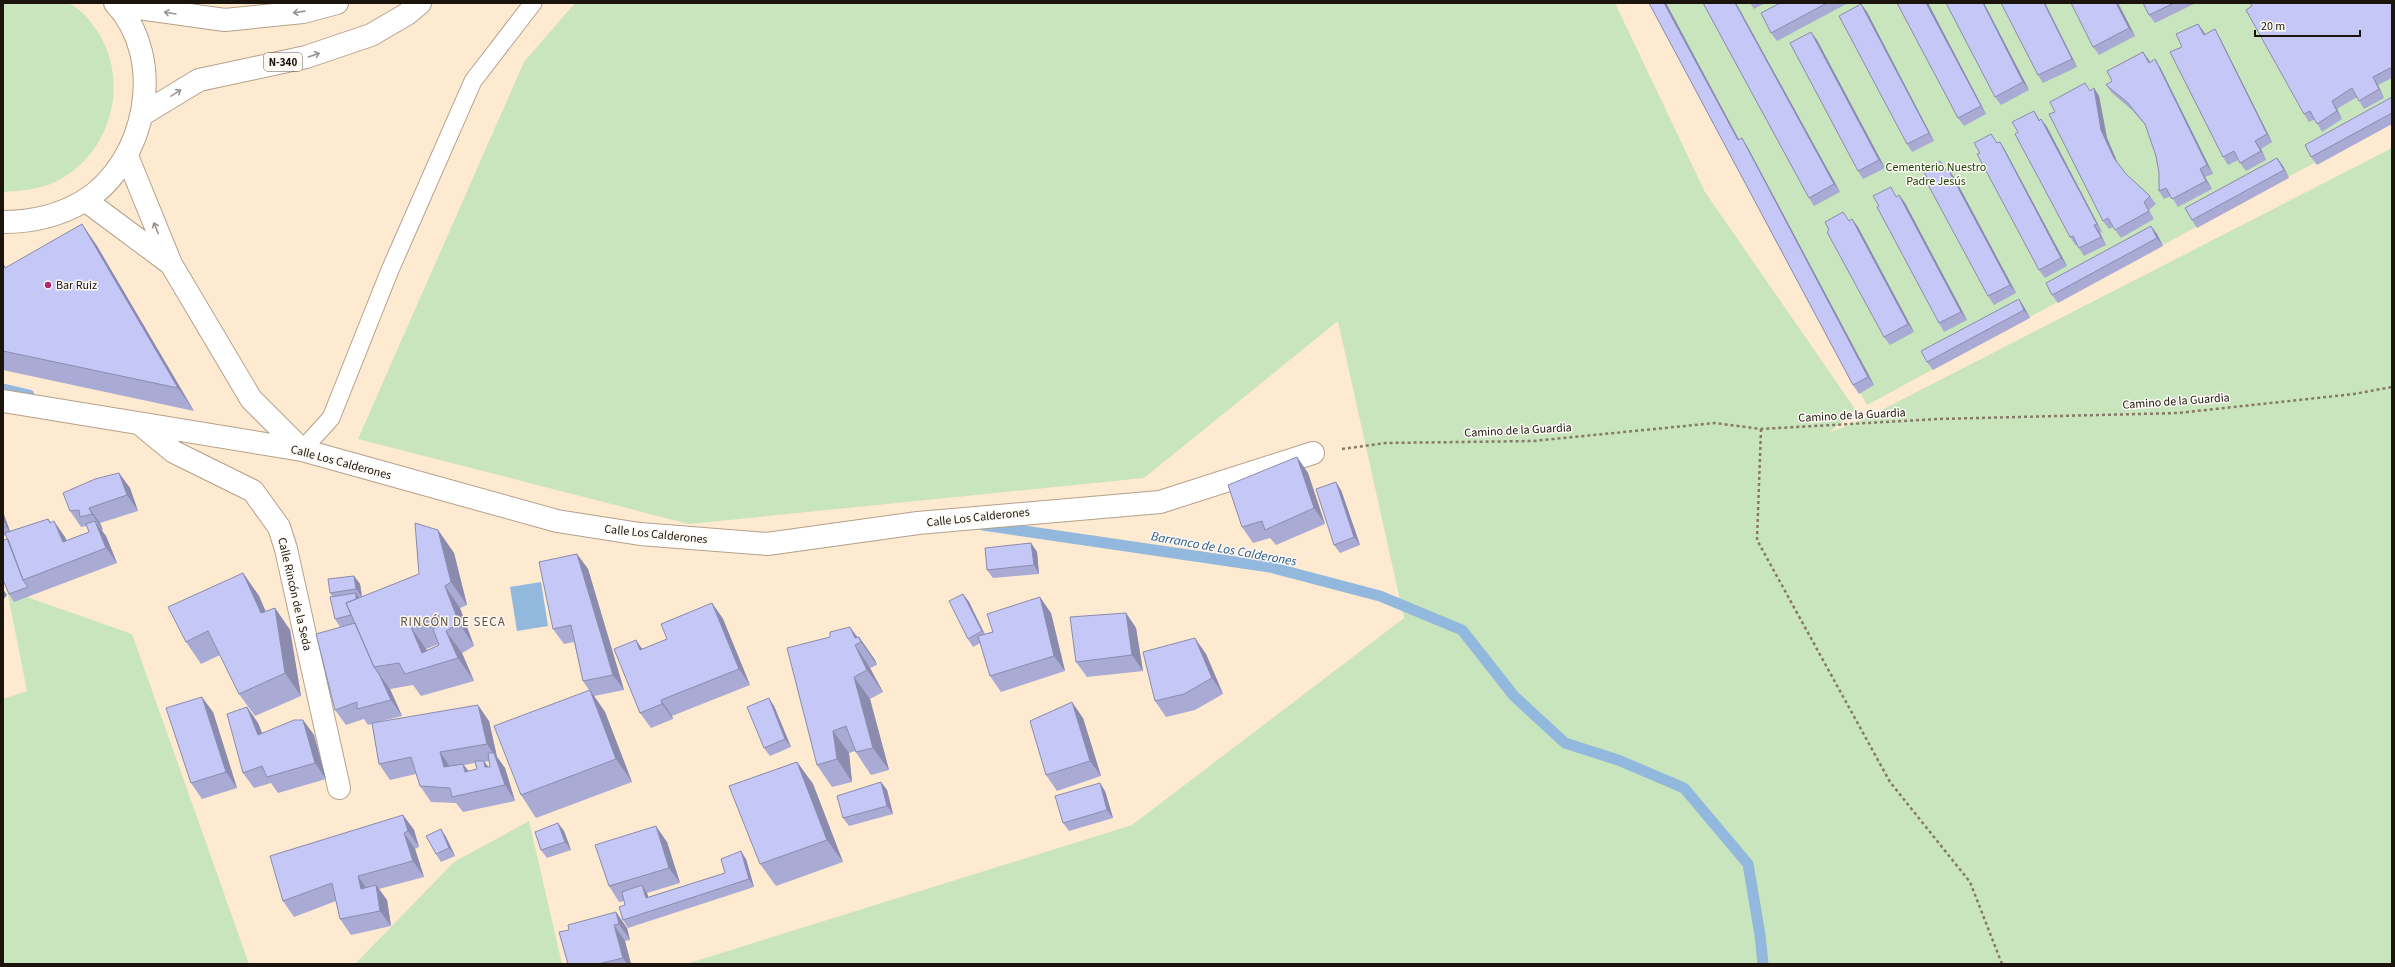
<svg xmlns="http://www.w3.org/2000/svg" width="2395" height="967" viewBox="0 0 2395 967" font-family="'Source Sans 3',sans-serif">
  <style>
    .green { fill: #c9e5be }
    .water { fill: #92b8dd }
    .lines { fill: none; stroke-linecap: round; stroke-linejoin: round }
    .stream { stroke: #92b8dd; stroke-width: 11 }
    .lane-casing { stroke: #b4a18a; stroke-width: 19 }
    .street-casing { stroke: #b4a18a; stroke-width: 24 }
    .highway-casing { stroke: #b4a18a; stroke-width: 24 }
    .path { stroke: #877969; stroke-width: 2.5; stroke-dasharray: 3 3; stroke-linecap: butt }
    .lane { stroke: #fff; stroke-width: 17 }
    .street { stroke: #fff; stroke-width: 22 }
    .highway { stroke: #fff; stroke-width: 22 }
    .wall { fill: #a9abd4; fill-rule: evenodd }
    .shaded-wall { fill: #8a8bad }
    .building { fill: #c5c7f7; stroke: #8a8bad; fill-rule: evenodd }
    .oneway { stroke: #989592 }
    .poi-dot { fill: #ae2b76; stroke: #fdf9f5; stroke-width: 1.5 }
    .labels { text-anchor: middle; stroke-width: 3; stroke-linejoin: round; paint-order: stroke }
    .shield { fill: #fdf9f5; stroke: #5f5952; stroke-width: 1 }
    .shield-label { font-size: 11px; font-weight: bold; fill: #1b140c }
    .park-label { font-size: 12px; fill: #1e4406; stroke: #fdf9f5 }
    .poi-label { font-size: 12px; fill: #1b140c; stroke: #fdf9f5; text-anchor: start }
    .street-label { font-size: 12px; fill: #1b140c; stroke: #fdf9f5 }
    .water-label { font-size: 13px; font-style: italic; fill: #245b8b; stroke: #fdf9f5 }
    .neighbourhood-label { font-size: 13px; letter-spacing: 1px; fill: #64533e; stroke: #fdf9f5 }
  </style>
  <rect width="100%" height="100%" fill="#fee9d1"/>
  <path class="green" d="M3,3C16,3 61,0 70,4C83,10 95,26 102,39C130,92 106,163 48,185C33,190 18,191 3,192Z
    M575,3H1615L1705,192L1855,409L1829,433L1870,416L2392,148V964H686L1132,825L1404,618L1338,321L1144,478L689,524L358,439L524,62Z
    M1651,3H2392V121L1867,405Z
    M7,590L132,634L249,964H3V699L27,691Z
    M529,821L562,964H355L454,862Z"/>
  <path class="water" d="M541,582L548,626L517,631L510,587Z"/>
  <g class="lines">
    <path class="stream" d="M3,389L29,395
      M983,525L1270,567L1380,596L1462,630L1514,696L1565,743L1618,760L1684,788L1748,864L1760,935L1763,964"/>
    <defs>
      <path id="lane" d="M302,450L331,418L390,270L473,81L533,3"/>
      <path id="street" d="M127,156L171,264L251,399L302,450
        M85,200L171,264
        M3,401L302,450L557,521L640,534L767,544L918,523L1160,502L1313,453
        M140,424L174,452L253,491L279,527L286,549L339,788"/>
      <path id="highway" d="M117,5L225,20L303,12L337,3
        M143,114L199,80L306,57L371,35L407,14L420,3
        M3,222C32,222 59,216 84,201C147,162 167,58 115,3"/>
    </defs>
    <use href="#lane" class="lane-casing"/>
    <use href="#street" class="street-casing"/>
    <use href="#highway" class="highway-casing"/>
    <path class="path" d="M1761,429L1757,540L1890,782L1970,882L2002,964
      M1342,449L1386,443L1533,441L1715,423L1761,429L1938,419L2178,413L2354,394L2392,387"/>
    <use href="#lane" class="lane"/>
    <use href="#street" class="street"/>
    <use href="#highway" class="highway"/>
  </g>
  <path class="wall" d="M1649,3H1666L1739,140L1747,146L1874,385L1859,394L1853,385Z
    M1703,3H1736L1840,192L1814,206L1809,198Z
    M1750,3H1765L1754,9Z
    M1780,3H1848L1777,41L1771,33Z
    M1897,3H1928L1986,114L1964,126L1958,118Z
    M1984,3L2029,90L2001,105L1995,97Z
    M2045,3L2077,67L2043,83L2038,75Z
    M2118,3L2135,36L2099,55L2093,47Z
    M2143,3H2196L2155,23L2149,15Z
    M2392,3V78L2378,85L2384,98L2364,109L2357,97L2337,109L2342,119L2322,132L2315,119L2309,122L2304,114L2252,6Z
    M1861,4L1867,12L1934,141L1912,152L1907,144Z
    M2198,24L2205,35L2220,38L2272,142L2261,149L2266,160L2246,171L2238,160L2228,165L2223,157L2182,47Z
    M1817,40L1885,168L1863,179L1858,171Z
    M2143,52L2150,63L2160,67L2213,174L2205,177L2212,189L2178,207L2171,196L2164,199L2159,191V173L2156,156L2146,126L2132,110L2112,93L2106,85L2112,81Z
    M2094,88L2099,96L2107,138L2118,164L2126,174L2150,196L2156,204L2149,210L2154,219L2121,238L2113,227L2109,229L2103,221L2055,112Z
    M2392,97V124L2317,165L2311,157Z
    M2041,119L2047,127L2102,232L2100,233L2106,245L2084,256L2077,245L2076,246L2070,237L2040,120Z
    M2000,142L2005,150L2067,266L2045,278L2039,270L1980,153Z
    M2277,158L2283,166L2289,178L2197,228L2192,220Z
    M1948,169L1954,177L2016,293L1994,305L1988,296L1946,170Z
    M1899,195L1905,203L1967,320L1944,332L1939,323L1897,196Z
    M1852,219L1858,227L1914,332L1890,345L1884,337L1849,221Z
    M82,224L97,246L194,411L3,370V263L6,268Z
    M2151,226L2157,234L2163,246L2058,303L2052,295Z
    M2019,299L2024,307L2030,318L1933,370L1927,362Z
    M1297,457L1308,473L1325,524L1276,545L1270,538L1253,543L1242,527Z
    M119,473L130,488L138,511L100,523L103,530H101L106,536L117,563L14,602L9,594L8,539L6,535L3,536V512L10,531L48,519L51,522L65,537L67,541L89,532L87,526L81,527L70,511Z
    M1341,490L1360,545L1340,553L1334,545Z
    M438,530L454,553L467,605L460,608L474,646L462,653L474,681L421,696L413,685L390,689L402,716L377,722L489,721L497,757L505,768L515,801L463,812L456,803L431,802L420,786L416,774L390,780L379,764L372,724L368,725L364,719L346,725L335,710L340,627L335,619L332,596L330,593L354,576L360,584L362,597L419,574ZM439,644V645L427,650L426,649ZM489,761L490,767H488L484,762ZM475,763L477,769L469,771L464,765Z
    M1031,543L1037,552L1039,574L993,578L987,570Z
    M577,554L588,569L624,690L594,696L605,712L632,782L536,818L521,795L589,690L583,681L574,642L564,644L553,629Z
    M243,573L259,596L266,612L275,608L290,630L301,696L255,716L239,694L220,655L201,664L186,642Z
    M963,594L969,602L985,634L1051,613L1065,671L1001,692L990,676L980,643L973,647L968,639Z
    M712,603L723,619L750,685L672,716L673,719L651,728L640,713L636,640L642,649L667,639Z
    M1126,613L1136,628L1143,671L1087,677L1076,662Z
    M859,637L875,660L877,665L870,668L883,692L870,699L889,770L871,775L855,751L849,753L852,782L832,787L817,765L858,638Z
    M1206,654L1223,694L1195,710L1166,717L1155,701Z
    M774,706L791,747L770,756L764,748Z
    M247,707L258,723L262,733L303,720L314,735L326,779L278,793L271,783L254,788L243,773Z
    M213,712L237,788L202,799L191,783Z
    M1083,718L1101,776L1057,791L1046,775Z
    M797,762L813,784L843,862L776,886L760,864Z
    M881,782L887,790L893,814L849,826L843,818Z
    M1105,791L1113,818L1069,831L1063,823Z
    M403,815L414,830L419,847L415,849L424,877L379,889L387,900L391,926L351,935L340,919L336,901L294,917L283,901Z
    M441,829L446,837L455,856L441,862L436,854Z
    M564,831L571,850L547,858L541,850Z
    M667,842L680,883L647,893L648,897L725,873L746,859L754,887L628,928L623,920L625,905L624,901L619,902L609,886Z
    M616,912L627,928L630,940L625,941L631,964H568L569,930Z"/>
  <path class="shaded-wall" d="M1664,3H1666L1744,149L1738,140Z
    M1735,3H1736L1840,192L1834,184Z
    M1926,3H1928L1986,114L1981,106Z
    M1983,3H1984L2029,90L2023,82Z
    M2044,3H2045L2077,67L2072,59Z
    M2116,3H2118L2135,36L2129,28Z
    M1861,4L1867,12L1934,141L1929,133Z
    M2198,24L2204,32L2209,43L2204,35Z
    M2215,29L2220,38L2272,142L2267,134Z
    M1811,32L1817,40L1885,168L1879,160Z
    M2143,52L2149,60L2154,71L2149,63Z
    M2155,59L2160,67L2213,174L2207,165Z
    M2373,77L2378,85L2384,98L2379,89Z
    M2094,88L2099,96L2107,138L2119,166L2114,158L2101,130Z
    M2332,101L2337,109L2342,119L2337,111Z
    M2034,111L2039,119L2044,129L2039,121Z
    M2041,119L2047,127L2102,232L2097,224Z
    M1742,138L1747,146L1874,385L1868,377Z
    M2255,141L2261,149L2266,160L2261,151Z
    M2000,142L2005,150L2067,266L2061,258Z
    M2277,158L2283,166L2289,178L2284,170Z
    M1948,169L1954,177L2016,293L2010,285Z
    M2200,169L2205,177L2212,189L2206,181Z
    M1899,195L1905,203L1967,320L1961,312Z
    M1852,219L1858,227L1914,332L1908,324Z
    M82,224L97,246L194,411L178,388Z
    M2094,225L2100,233L2106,245L2101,237Z
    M2151,226L2157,234L2163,246L2157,238Z
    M2019,299L2024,307L2030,318L2024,310Z
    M1297,457L1308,473L1325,524L1314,508Z
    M119,473L130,488L138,511L127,495Z
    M1336,482L1341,490L1360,545L1354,537Z
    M89,508L100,523L103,530L92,514Z
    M3,512L11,534L6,526L3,519Z
    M54,521L65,537L74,558L63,542Z
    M95,521L106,536L117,563L106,548Z
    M438,530L454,553L467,605L451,582Z
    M1031,543L1037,552L1039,574L1034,565Z
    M577,554L588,569L624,690L613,675Z
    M243,573L259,596L276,636L261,613Z
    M354,576L360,584L362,597L356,589Z
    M445,586L460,608L474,646L459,623Z
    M3,589L7,595L3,600Z
    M356,593L361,601L356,614Z
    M963,594L969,602L987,640L982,631Z
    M1040,597L1051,613L1065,671L1054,656Z
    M712,603L723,619L750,685L739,669Z
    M275,608L290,630L301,696L285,673Z
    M1126,613L1136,628L1143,671L1132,655Z
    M411,627L426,649L434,665L422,653Z
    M850,627L861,642L855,638Z
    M446,631L462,653L474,681L458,658Z
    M859,637L875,660L877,665L861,642Z
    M1195,638L1206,654L1223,694L1212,678Z
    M636,640L647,656L640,650Z
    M855,645L870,668L883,692L867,670Z
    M379,674L390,689L402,716L391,700Z
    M854,677L870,699L889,770L873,748Z
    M590,690L605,712L632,782L616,759Z
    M202,697L213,712L237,788L226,772Z
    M769,698L774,706L791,747L785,739Z
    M661,700L672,716L673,719L662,704Z
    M1072,702L1083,718L1101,776L1090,761Z
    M478,705L489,721L497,757L505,768L515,801L505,785L495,756L487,744Z
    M247,707L258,723L269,750L258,735Z
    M303,720L314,735L326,779L315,763Z
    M833,731L849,753L852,782L837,759Z
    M440,752L451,768L444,767Z
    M484,761L495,776L485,767Z
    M797,762L813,784L843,862L827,840Z
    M463,764L474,780L465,772Z
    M881,782L887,790L893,814L887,806Z
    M1100,783L1105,791L1113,818L1107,810Z
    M403,815L414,830L419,847L408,831Z
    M558,823L564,831L571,850L565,842Z
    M656,826L667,842L680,883L669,868Z
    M441,829L446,837L455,856L449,848Z
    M404,833L415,849L424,877L413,861Z
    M741,851L746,859L754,887L749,879Z
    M358,876L369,892L361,889Z
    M376,885L387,900L391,926L380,911Z
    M642,885L647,893L651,906L646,898Z
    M616,912L627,928L630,940L619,924Z
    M614,925L625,941L631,964H627L623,958Z"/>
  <path class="building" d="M1649,3H1664L1738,140L1742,138L1868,377L1853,385Z
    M1703,3H1735L1834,184L1809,198Z
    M1780,3H1827L1771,33L1761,13Z
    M1897,3H1926L1981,106L1958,118Z
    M1946,3H1983L2023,82L1995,97Z
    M2001,3H2044L2072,59L2038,75Z
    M2071,3H2116L2129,28L2093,47Z
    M2143,3H2174L2149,15Z
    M2250,3H2392V67L2373,77L2379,89L2359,101L2352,88L2332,101L2337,111L2317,124L2310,111L2304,114L2246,10L2252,6Z
    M1861,4L1929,133L1907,144L1839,16Z
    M2198,24L2204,35L2215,29L2267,134L2255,141L2261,151L2240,163L2234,151L2223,157L2170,52L2182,47L2176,34Z
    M1811,32L1879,160L1858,171L1790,43Z
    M2143,52L2149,63L2155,59L2207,165L2200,169L2206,181L2172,199L2166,188L2159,191V173L2156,156L2145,124L2127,102L2106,85L2112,81L2107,71Z
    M2085,83L2090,91L2094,88L2101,130L2114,158L2126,174L2150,196L2144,202L2149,211L2115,230L2108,218L2103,221L2049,114L2055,112L2050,102Z
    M2392,97V113L2311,157L2305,145Z
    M2034,111L2039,121L2041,119L2097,224L2094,225L2101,237L2079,248L2073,236L2070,237L2015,134L2018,132L2012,122Z
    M1991,134L1997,143L2000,142L2061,258L2039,270L1977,154L1980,153L1974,143Z
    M2277,158L2284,170L2192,220L2185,208Z
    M1940,161L1946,170L1948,169L2010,285L1988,296L1926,181L1928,180L1923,170Z
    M1891,187L1896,197L1899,195L1961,312L1939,323L1877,207L1879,206L1873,196Z
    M1843,212L1849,221L1852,219L1908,324L1884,337L1827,232L1829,230L1825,222Z
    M82,224L178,388L3,351V264L5,268Z
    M2151,226L2157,238L2052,295L2046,283Z
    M2019,299L2024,310L1927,362L1921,351Z
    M1297,457L1314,508L1265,530L1262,521L1242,527L1228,485Z
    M119,473L127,495L89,508L92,514L80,517L79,510L70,511L63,493L95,479Z
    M1336,482L1354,537L1334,545L1316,489Z
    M3,519L6,526L3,527Z
    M48,519L50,523L54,521L63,542L89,532L86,524L95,521L106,548L23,580L5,533Z
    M415,523L438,530L451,582L445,586L459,623L446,631L458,658L405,674L399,663L374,667L346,603L419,574ZM438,615L442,623L433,629L439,645L422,653L411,627Z
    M8,539L23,580L28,587L9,594L3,580V540Z
    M1031,543L1034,565L987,570L985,548Z
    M577,554L613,675L583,681L571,625L553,629L539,562Z
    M243,573L261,613L275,608L285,673L239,694L208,631L186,642L168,607Z
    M354,576L356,589L330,593L328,579Z
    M356,593V599L346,603L351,615L335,619L330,597Z
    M963,594L982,631L968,639L949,601Z
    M1040,597L1054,656L990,676L978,636L993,632L987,614Z
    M712,603L739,669L661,700L662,704L640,713L614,649L636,640L640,650L667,639L661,624Z
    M1126,613L1132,655L1076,662L1070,617Z
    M355,623L374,667L379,674L391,700L357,709V702L335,710L316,634Z
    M850,627L855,638L859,637L861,642L855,645L867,670L854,677L873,748L856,752L846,726L833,731L837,759L817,765L787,648L830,637V632Z
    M1195,638L1212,678L1184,694L1155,701L1143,652Z
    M590,690L616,759L521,795L494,726Z
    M202,697L226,772L191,783L166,708Z
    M769,698L785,739L764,748L747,707Z
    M1072,702L1090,761L1046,775L1030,721Z
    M478,705L487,744L440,752L444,767L463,764L465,772L477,769L475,761H484L485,767H490L488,753H494L505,785L452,797L450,788L420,786L411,757L379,764L372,723Z
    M247,707L258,735L294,720H303L315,763L267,777L262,766L243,773L227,714Z
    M797,762L827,840L760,864L729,786Z
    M881,782L887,806L843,818L837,796Z
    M1100,783L1107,810L1063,823L1055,796Z
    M403,815L408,831L404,833L413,861L358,876L361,889L376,885L380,911L340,919L332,883L283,901L270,856Z
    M558,823L565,842L541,850L535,832Z
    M656,826L669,868L609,886L595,845Z
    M441,829L449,848L436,854L426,836Z
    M741,851L749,879L623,920L619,907L625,905L622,892L642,885L646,898L725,873L721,859Z
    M616,912L619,924L614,925L623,958L598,964H568L559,932L569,930L568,925Z"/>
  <defs><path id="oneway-shaft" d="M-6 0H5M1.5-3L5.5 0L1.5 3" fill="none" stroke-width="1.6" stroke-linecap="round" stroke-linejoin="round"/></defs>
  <g class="oneway">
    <use href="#oneway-shaft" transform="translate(299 12) rotate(172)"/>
    <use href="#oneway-shaft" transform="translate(170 13) rotate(-171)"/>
    <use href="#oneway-shaft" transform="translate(314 55) rotate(-19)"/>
    <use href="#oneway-shaft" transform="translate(176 93) rotate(-31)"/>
    <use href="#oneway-shaft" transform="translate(156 228) rotate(-112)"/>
  </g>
  <circle class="poi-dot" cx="48" cy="285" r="4"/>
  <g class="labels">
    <rect class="shield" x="264" y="53" width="38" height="18" rx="3"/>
    <g class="shield-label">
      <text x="283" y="66">N-340</text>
    </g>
    <g class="park-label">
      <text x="1936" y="171">Cementerio Nuestro<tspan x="1936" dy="14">Padre Jesús</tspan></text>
    </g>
    <g class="poi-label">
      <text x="56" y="289">Bar Ruiz</text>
    </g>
    <g class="street-label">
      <text transform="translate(2176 401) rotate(-4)" y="4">Camino de la Guardia</text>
      <text transform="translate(1852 415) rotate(-3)" y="4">Camino de la Guardia</text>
      <text transform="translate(1518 430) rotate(-3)" y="4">Camino de la Guardia</text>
      <text transform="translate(341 462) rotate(15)" y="4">Calle Los Calderones</text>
      <text transform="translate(978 517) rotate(-6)" y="4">Calle Los Calderones</text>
      <text transform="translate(656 534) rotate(6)" y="4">Calle Los Calderones</text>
      <text transform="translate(295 594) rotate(77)" y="4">Calle Rincón de la Seda</text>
    </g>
    <g class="water-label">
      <text transform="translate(1224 548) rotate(10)" y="5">Barranco de Los Calderones</text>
    </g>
    <g class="neighbourhood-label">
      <text x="453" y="626">RINCÓN DE SECA</text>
    </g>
  </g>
  <rect width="2395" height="967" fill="none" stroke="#1b140c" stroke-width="8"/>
  <path d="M2255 30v6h105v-6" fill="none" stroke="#1b140c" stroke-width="2"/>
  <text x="2261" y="30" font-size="12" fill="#1b140c" stroke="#fdf9f5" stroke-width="3" paint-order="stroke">20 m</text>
</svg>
